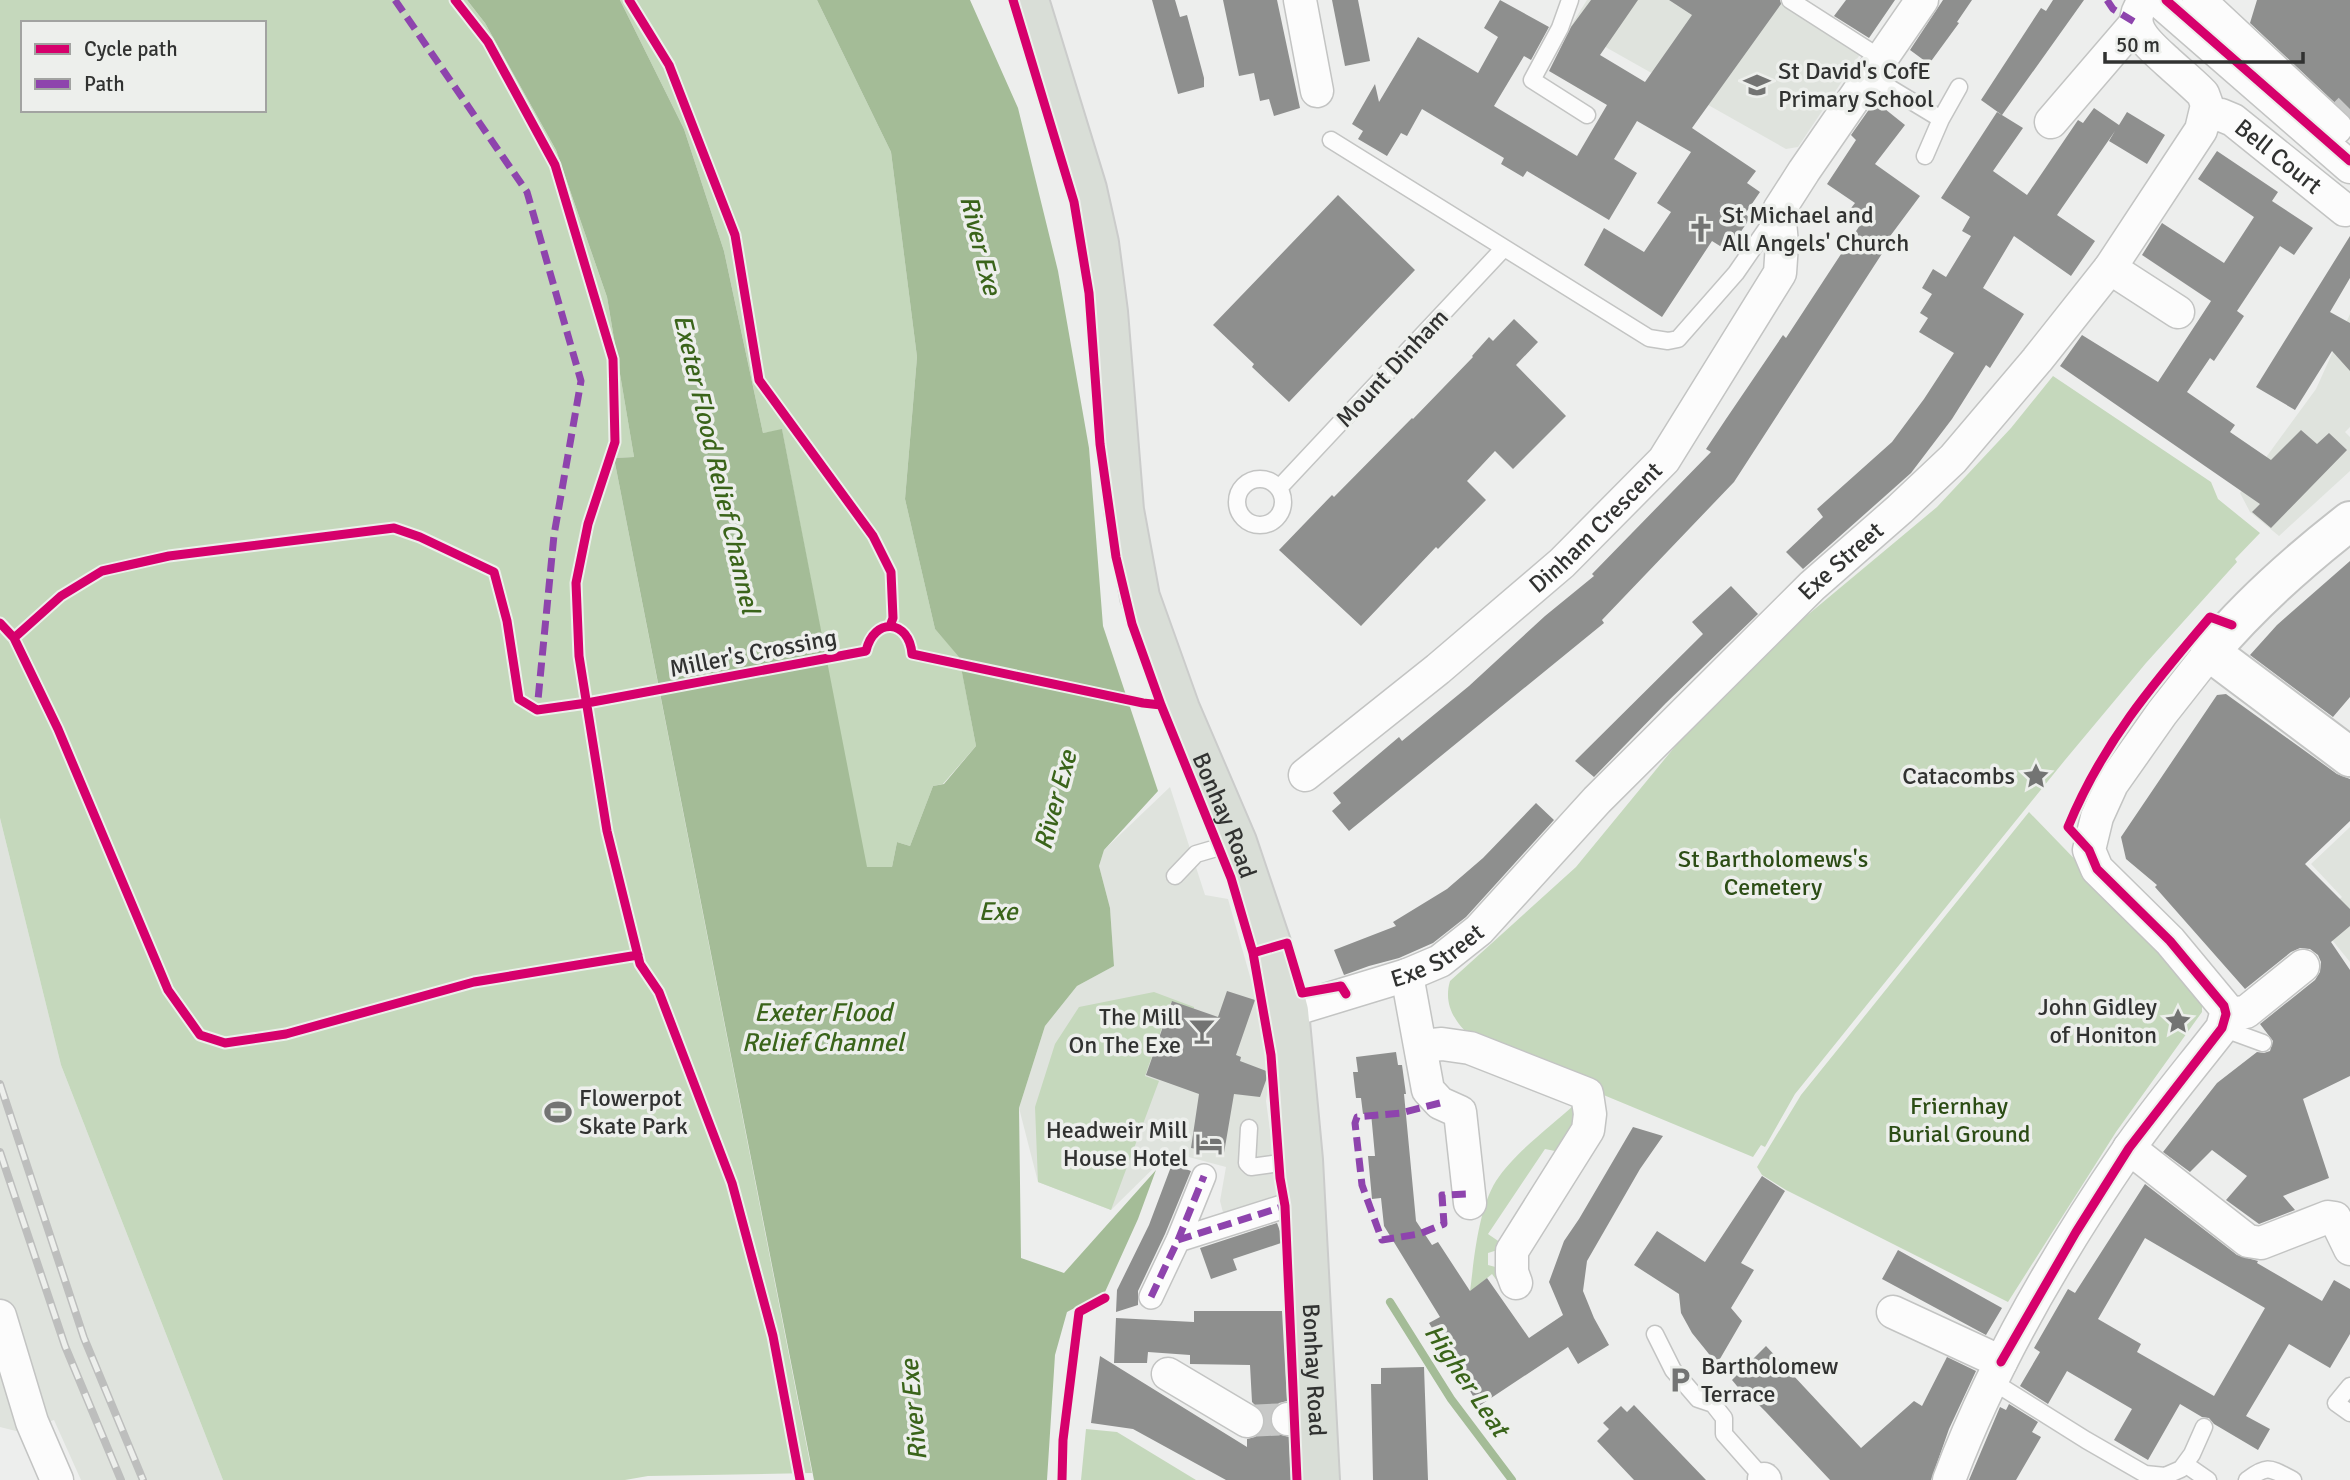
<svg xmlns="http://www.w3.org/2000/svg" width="2350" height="1480" viewBox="0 0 2350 1480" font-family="Signika,sans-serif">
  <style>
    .built { fill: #dfe3dd }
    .green { fill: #c5d8bc; fill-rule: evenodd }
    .water { fill: #a4bc97 }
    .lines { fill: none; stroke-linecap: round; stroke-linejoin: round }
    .stream { stroke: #a4bc97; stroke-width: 8 }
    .building { fill: #8e8f8e; fill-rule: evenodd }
    .minor-tunnel { stroke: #c7c8c7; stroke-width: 32; stroke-dasharray: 32 16; stroke-linecap: butt }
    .service-casing { stroke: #c3c4c3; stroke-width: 19 }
    .pedestrian-casing { stroke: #c3c4c3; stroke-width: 26 }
    .minor-casing { stroke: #c3c4c3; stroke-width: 35 }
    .tertiary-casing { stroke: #c3c4c3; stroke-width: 42 }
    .trunk-casing { stroke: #cbcccb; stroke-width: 42 }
    .service { stroke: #fcfcfc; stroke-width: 16 }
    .pedestrian { stroke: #fcfcfc; stroke-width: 23 }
    .minor { stroke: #fcfcfc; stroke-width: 32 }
    .tertiary { stroke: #fcfcfc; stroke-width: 38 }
    .trunk { stroke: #d9ded7; stroke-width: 38 }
    .rail-casing { stroke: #bdbebd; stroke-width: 8 }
    .rail { stroke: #edefec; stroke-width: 5; stroke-dasharray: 16; stroke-linecap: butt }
    .quiet { stroke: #8e44ad; stroke-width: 7; stroke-dasharray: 14 7; stroke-linecap: butt }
    .cycleway-casing { stroke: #edefec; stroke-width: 13 }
    .cycleway { stroke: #d6006c; stroke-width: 9 }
    .labels { text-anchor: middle; stroke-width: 7; stroke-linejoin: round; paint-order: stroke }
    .poi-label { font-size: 24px; fill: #313231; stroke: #edefec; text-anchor: start }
    .street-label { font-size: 24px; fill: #313231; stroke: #edefec }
    .park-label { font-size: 24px; fill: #2c4d15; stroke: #edefec }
    .water-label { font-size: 26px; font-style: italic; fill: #3a641a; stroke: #edefec }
  </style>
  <rect width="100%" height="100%" fill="#edeeed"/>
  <path class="built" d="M1587,0H1778L1861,53L1798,147L1786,149L1570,27Z
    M2350,314V427L2345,432L2350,437V471L2279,536L2250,512L2240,493L2316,389Z
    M1170,787L1205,895L1228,899L1257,1001L1271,1071L1266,1101L1280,1202L1225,1220L1220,1201L1226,1167L1170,1152L1111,1210L1038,1182L1019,1108L1045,1026L1077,986L1114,966L1110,908L1099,866L1104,850Z
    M0,818L61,1065L223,1480H81L54,1420L20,1432L0,1427Z
    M2350,827V962L2315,919L2342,897L2311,864Z"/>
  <path class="green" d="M0,0H467L485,23L556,150L607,297L634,457L614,458L812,1473L648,1476L625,1480H223L61,1065L0,818ZM23,23H264V110H23Z
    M620,0H817L891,152L917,357L905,499L935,629L959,656L976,746L943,784L933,786L910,846L897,842L892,867H866L782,430L763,433L724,251L684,129Z
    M2053,376L2211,482L2218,499L2260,533L2235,559L2237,562L2146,663L2065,760L1857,1017L1795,1094L1765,1147L1761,1145L1753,1157L1478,1043C1459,1027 1442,1008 1450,981L1576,867L1682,738L1780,638L1937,507L2011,428Z
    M2029,812L2120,906L2202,996V1012L2116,1132L2008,1302L1786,1190L1762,1175L1757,1167L1801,1095Z
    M1154,992L1194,1007V1009L1171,1002L1145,1076L1159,1081L1111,1210L1038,1182L1035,1107L1055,1044L1079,1007Z
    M1574,1105L1577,1116L1562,1149L1555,1151L1545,1149L1488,1234L1507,1247L1488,1253V1265L1503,1269V1289L1492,1274L1470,1292C1474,1260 1478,1210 1496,1181C1514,1153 1549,1128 1574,1105Z
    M1086,1429L1117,1432L1196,1480H1081Z"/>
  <path class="water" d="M467,0H620L684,129L724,251L763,433L782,429L867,867H892L897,842L910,846L933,786L944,784L976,746L959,657L935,629L905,499L917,357L891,152L817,0H970L1018,108L1058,271L1089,448L1103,626L1158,791L1104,850L1099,866L1110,908L1114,966L1077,986L1045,1026L1019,1108L1021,1258L1064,1273L1156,1170L1138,1219L1105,1292L1067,1312L1055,1355L1047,1480H814L614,458L634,457L607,297L556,150L485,23Z"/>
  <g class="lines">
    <path class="stream" d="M1390,1302L1451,1399L1512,1480"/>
  </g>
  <path class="building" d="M1152,0H1175L1180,17L1187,15L1204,78V87L1178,94Z
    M1223,0H1277L1300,108L1274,116L1269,99L1260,101L1254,73L1239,76Z
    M1332,0H1358L1370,61L1345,66Z
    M1500,0L1549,27L1531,60L1524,56L1494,106L1577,156L1607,105L1549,71L1571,27L1591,0H1638L1600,55L1645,82L1692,15L1669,0H1780L1781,4L1692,128L1756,171L1747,183L1760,192L1745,214L1750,218L1728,251L1712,241L1662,317L1584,265L1604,228L1644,252L1671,212L1657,203L1691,152L1637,121L1614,159L1637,173L1609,220L1527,171L1523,177L1501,164L1504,158L1422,109L1407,136L1401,133L1387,156L1358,139L1363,131L1352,124L1375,84L1379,102L1418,37L1478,73L1498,37L1484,28Z
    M1846,0H1895L1869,38L1834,16Z
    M1943,0H1972L1957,22L1959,23L1929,64L1910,50Z
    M2053,0H2084L2002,115L1981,100L2041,8L2046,11Z
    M2257,0H2350V117L2250,23Z
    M1875,101L1905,125L1875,164L1920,196L1882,247L1885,249L1734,482L1602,620L1604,623L1349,831L1332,811L1341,803L1333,793L1399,737L1402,741L1469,686L1545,616L1594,576L1592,574L1711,452L1706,449L1726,419L1783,335L1786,338L1862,222L1848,212L1855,203L1827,184L1856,140L1851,135Z
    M2094,108L2119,125L2127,112L2165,135L2147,164L2109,141L2115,131L2057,215L2095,241L2071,276L2014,236L1983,288L2024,314L1990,368L1986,365L1952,419L1911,473L1803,569L1786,552L1823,517L1817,509L1892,442L1924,399L1954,353L1919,332L1928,318L1920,313L1932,294L1922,288L1933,269L1946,277L1971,236L1962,231L1970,217L1941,198L1997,112L2023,128L1993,171L2027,195L2078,120L2083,123Z
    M2217,151L2278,192L2272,201L2313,228L2294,255L2280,246L2237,311L2244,316L2214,361L2210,358L2187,392L2235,425L2230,432L2271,460L2301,430L2317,444L2329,433L2347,450L2271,528L2252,512L2260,504L2060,366L2082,335L2158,382L2211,301L2142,255L2162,223L2224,263L2254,217L2198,179Z
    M1338,195L1415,270L1289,402L1252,367L1254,364L1213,325Z
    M2350,236V278L2330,312L2350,323V371L2332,351L2295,410L2256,387Z
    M1514,319L1538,342L1516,365L1566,416L1513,469L1495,451L1467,481L1486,500L1438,549L1436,547L1361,626L1279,550L1332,495L1334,497L1412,418L1413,419L1473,357L1472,356L1489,337L1493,341Z
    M2350,561V697L2333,717L2250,655L2277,625Z
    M1731,586L1758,614L1666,703L1594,777L1575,761L1703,634L1692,622Z
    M2226,694L2337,774L2350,779V821L2305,864L2350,909V926L2331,942L2350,970V1076L2303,1099L2329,1178L2283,1196L2295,1210L2259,1224L2226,1200L2247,1176L2212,1150L2190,1172L2163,1152L2217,1083L2257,1052L2264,1053L2270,1051L2273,1041L2260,1024L2315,980L2320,972L2321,962L2318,955L2310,949L2300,948L2291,952L2245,989L2155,887L2157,885L2126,859L2121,837L2217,695Z
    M1536,803L1554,820L1466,917L1433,943L1399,958L1369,966L1344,975L1334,950L1396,926L1393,922L1447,889L1483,858Z
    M1227,991L1255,1000L1236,1055L1241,1057L1240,1061L1269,1072L1260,1097L1234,1094L1224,1153L1191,1148L1199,1094L1146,1075L1172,1001L1218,1017Z
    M1396,1052L1398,1065H1402L1406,1094H1404L1416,1221L1432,1245L1438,1242L1470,1291L1487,1278L1529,1338L1563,1315L1549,1282L1564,1241L1579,1219L1633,1127L1663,1136L1640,1169L1587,1261L1583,1291L1594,1318L1609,1345L1578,1364L1568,1347L1479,1406L1429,1323L1440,1317L1384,1226L1381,1198L1372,1199L1368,1156H1375L1371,1113L1363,1114L1361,1098H1356L1353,1072H1358L1356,1057Z
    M1172,1164L1191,1171L1165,1234L1138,1291V1305L1116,1312L1117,1290L1149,1225Z
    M1762,1176L1785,1191L1741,1263L1754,1270L1731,1308L1742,1321L1717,1364L1692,1333L1681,1313L1679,1294L1634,1265L1657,1231L1705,1262Z
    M2145,1184L2237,1255L2258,1261L2257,1263L2322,1301L2334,1280L2350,1289V1334L2330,1368L2289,1344L2246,1416L2270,1429L2258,1450L2214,1424L2209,1418L2202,1417L2180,1404L2148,1460L2114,1440L2132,1409L2067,1371L2048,1404L2020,1386L2040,1352L2034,1348L2068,1289L2075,1293ZM2145,1238L2265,1308L2214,1396L2137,1352L2141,1344L2098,1319Z
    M1277,1223L1284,1242L1233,1259L1237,1270L1211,1279L1200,1248Z
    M1898,1250L2002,1308L1986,1335L1882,1279Z
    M1194,1311H1282L1287,1401L1279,1403L1273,1409L1270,1419L1272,1428L1278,1434L1289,1437L1291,1480H1226L1133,1429L1091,1423L1100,1356L1247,1447V1439L1255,1437L1262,1431L1265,1422L1263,1413L1252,1402L1250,1365L1190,1364V1355L1148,1352L1147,1363H1114L1116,1318L1194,1322Z
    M1766,1346L1861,1448L1914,1401L1922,1406L1947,1357L1976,1371L1949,1429L1931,1480H1830L1765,1411L1751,1397H1746L1732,1380Z
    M1424,1367L1428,1480H1373L1371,1384H1381V1368Z
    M2009,1404L2038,1422L2032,1432L2041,1437L2016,1480H1969L2000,1407L2006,1410Z
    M1634,1405L1706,1480H1634L1597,1441L1609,1429L1603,1423L1621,1406L1627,1412Z"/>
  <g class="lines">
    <path class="minor-tunnel" d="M2344,115L2350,109
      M1247,1421L1288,1419"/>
    <defs>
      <path id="service" d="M1570,0L1560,28L1532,80L1587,115
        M1790,0L1882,59
        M1870,76L1941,119
        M1331,140L1649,338L1668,341L1678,339L1736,273L1776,215
        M1925,156L1941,119L1959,87
        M1237 502a23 23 0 1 1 46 0a23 23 0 1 1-46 0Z
        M1279,488L1504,248
        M1175,876L1196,854L1237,842
        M2222,1028L2263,1043
        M1249,1128L1247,1163L1251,1167L1303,1160
        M1655,1334L1673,1370L1698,1399L1713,1404L1724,1418V1434L1764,1479
        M1992,1381L2086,1440L2145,1474L2165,1476L2181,1469L2192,1454L2204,1427
        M2350,1386L2336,1403L2350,1413
        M2185,1464L2208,1480
        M2247,1480C2268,1464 2270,1468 2293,1480"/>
      <path id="pedestrian" d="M1178,1240L1285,1206
        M1151,1297L1178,1240L1204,1176"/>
      <g id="minor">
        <path d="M1300,0L1317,91"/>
        <path d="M2158,0L2350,167"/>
        <path d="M2199,0L2336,128"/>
        <path id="s1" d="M2206,116L2221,115L2233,120L2345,210"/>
        <path d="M2051,122L2136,23"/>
        <path d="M2110,268L2178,312"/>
        <path id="s2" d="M1305,775L1438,669L1562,563L1664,460L1780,273L1782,244L1779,210L1804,171L1922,0"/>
        <path d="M1407,975L1428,1090L1440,1103L1460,1112L1470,1203"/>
        <path id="s3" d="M1289,1011L1407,975L1440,961L1479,930L1597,800L1812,586L1900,509L1953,459L2037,360L2110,268L2201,130L2207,105L2203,94C2192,83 2180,73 2169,63C2151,46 2121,25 2146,0"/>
        <path d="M2226,1014L2246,1012L2303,966"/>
        <path d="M1422,1046L1442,1044L1470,1048L1587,1094L1590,1114L1588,1130L1512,1251V1272L1516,1283"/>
        <path d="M2129,1148L2248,1241L2261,1243L2328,1217L2335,1218L2350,1249"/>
        <path d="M1893,1312L2001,1362"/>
        <path d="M0,1316L32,1422L57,1480"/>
        <path d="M1168,1374L1247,1421"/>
        <path d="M1288,1419L1318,1420"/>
        <path d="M1764,1479L1765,1480"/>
        <path d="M1949,1480C1992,1365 2059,1251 2128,1150C2157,1108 2191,1068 2222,1028L2226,1014L2224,1006L2170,941L2097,869L2089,850L2097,817L2112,784L2162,713L2210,652"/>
      </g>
      <path id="tertiary" d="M2350,521C2300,560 2251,603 2210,652L2350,757"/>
      <g id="trunk">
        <path id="s4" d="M1029,0L1087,189L1099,243L1108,312L1124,510L1140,597L1180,709L1237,842L1272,946L1289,1011L1303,1160L1320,1480"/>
      </g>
    </defs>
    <use href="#service" class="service-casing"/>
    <use href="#pedestrian" class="pedestrian-casing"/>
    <use href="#minor" class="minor-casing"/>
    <use href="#tertiary" class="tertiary-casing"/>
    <use href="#trunk" class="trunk-casing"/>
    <use href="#service" class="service"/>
    <use href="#pedestrian" class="pedestrian"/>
    <use href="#minor" class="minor"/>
    <use href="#tertiary" class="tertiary"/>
    <use href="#trunk" class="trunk"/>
    <defs>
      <path id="rail" d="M0,1084L84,1338L143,1480
        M0,1152L65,1346L121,1480"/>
    </defs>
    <use href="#rail" class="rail-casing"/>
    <use href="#rail" class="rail"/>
    <path class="quiet" d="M395,0L527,192L581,381L554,535L537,710
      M2107,0L2113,9L2136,23
      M1440,1103L1401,1113L1357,1117L1355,1123L1362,1185L1382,1240L1419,1234L1444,1224L1442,1195L1469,1194
      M1178,1240L1285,1206
      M1151,1297L1178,1240L1204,1176"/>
    <defs>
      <path id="cycleway" d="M455,0L488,42L555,165L613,359L615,442L588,524L576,583L579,656L607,831L640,964L659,992L732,1183L773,1336L800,1480
        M629,0L669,65L735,235L759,380L873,536L891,572L893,618L890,626
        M1013,0L1074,202L1089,293L1100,444L1116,557L1132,624L1161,705L1231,878L1253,953L1271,1055L1280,1178L1285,1206L1297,1480
        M2166,0L2350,161
        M0,623L14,638L58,729L168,990L200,1035L225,1043L286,1034L474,982L638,955
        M14,638L61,596L102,571L169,556L394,528L420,537L494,572L507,621L519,699L537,710L587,703L866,651C874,617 909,619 912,654L1143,703L1161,705
        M1253,953L1287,943L1302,993L1341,986L1346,994
        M2001,1362L2076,1232L2129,1148L2222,1028L2226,1014L2224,1006L2170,941L2097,869L2089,850L2068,827C2102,744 2152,685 2210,617L2232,625
        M1062,1480L1063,1440L1079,1312L1105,1298"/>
    </defs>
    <use href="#cycleway" class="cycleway-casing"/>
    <use href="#cycleway" class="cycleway"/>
  </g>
  <defs>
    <symbol id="school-bare" viewBox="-9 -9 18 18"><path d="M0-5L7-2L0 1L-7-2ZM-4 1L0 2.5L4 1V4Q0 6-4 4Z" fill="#737473" stroke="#edefec" stroke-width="2.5" paint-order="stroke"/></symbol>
    <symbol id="church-bare" viewBox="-9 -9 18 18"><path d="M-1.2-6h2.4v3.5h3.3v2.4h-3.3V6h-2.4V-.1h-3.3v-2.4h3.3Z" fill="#737473" stroke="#edefec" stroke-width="2.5" paint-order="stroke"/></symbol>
    <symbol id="sight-bare" viewBox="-9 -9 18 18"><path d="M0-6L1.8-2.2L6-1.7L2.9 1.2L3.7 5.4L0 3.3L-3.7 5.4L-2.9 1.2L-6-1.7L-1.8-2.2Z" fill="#737473" stroke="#edefec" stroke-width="2.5" paint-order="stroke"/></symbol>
    <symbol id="bar-bare" viewBox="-9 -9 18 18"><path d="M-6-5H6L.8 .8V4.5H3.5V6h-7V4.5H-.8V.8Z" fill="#737473" stroke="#edefec" stroke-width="2.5" paint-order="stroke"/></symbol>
    <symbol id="stadium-bare" viewBox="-9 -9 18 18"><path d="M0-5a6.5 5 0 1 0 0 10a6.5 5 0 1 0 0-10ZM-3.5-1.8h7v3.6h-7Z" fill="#737473" stroke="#edefec" stroke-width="2.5" paint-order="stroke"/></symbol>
    <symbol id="hotel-bare" viewBox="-9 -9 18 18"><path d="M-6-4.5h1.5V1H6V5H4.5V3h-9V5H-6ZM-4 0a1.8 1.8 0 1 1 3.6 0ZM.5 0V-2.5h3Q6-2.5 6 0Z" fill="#737473" stroke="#edefec" stroke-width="2.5" paint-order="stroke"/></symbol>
    <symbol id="parking-bare" viewBox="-9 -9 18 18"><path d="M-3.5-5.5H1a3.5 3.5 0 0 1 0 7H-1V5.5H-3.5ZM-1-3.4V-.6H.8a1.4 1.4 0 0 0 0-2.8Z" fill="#737473" stroke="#edefec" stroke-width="2.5" paint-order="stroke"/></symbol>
  </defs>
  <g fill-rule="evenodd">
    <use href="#school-bare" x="1738" y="66" width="38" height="38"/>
    <use href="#church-bare" x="1682" y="210" width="38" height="38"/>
    <use href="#sight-bare" x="2017" y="757" width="38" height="38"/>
    <use href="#sight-bare" x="2159" y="1002" width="38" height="38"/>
    <use href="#bar-bare" x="1183" y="1012" width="38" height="38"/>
    <use href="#stadium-bare" x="539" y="1093" width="38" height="38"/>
    <use href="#hotel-bare" x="1190" y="1125" width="38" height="38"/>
    <use href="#parking-bare" x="1661" y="1361" width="38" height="38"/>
  </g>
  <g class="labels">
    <g class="poi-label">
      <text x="1778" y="79">St David's CofE<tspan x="1778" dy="28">Primary School</tspan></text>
      <text x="1722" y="223">St Michael and<tspan x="1722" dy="28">All Angels' Church</tspan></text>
      <text x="2015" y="784" text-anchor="end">Catacombs</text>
      <text x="2157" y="1015" text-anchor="end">John Gidley<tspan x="2157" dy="28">of Honiton</tspan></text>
      <text x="1181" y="1025" text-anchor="end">The Mill<tspan x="1181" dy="28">On The Exe</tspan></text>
      <text x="579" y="1106">Flowerpot<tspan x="579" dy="28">Skate Park</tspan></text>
      <text x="1188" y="1138" text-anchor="end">Headweir Mill<tspan x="1188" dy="28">House Hotel</tspan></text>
      <text x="1701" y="1374">Bartholomew<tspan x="1701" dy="28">Terrace</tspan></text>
    </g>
    <g class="street-label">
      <text dy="8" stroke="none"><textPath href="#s1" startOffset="86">Bell Court</textPath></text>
      <text transform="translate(1392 368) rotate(-47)" y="8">Mount Dinham</text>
      <text dy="8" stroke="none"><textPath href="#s2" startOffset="382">Dinham Crescent</textPath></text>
      <text dy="8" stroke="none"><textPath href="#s3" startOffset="726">Exe Street</textPath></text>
      <text transform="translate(753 653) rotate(-11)" y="8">Miller's Crossing</text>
      <text dy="8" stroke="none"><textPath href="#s4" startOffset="844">Bonhay Road</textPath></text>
      <text dy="8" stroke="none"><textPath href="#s3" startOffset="159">Exe Street</textPath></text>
      <text dy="8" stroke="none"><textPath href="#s4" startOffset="1410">Bonhay Road</textPath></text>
    </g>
    <g class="park-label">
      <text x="1773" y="867">St Bartholomews's<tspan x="1773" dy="28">Cemetery</tspan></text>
      <text x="1959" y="1114">Friernhay<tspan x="1959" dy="28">Burial Ground</tspan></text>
    </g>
    <g class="water-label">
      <text transform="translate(981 245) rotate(76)" y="9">River Exe</text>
      <text transform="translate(717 464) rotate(77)" y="9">Exeter Flood Relief Channel</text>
      <text transform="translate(1055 800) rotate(-75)" y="9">River Exe</text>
      <text x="998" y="920">Exe</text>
      <text x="823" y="1021">Exeter Flood<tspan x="823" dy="30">Relief Channel</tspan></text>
      <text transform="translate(1467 1380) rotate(56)" y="9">Higher Leat</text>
      <text transform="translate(913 1410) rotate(-95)" y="9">River Exe</text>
    </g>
  </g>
  <rect x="21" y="21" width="245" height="91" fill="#edefec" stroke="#a2a3a1" stroke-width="2"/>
  <rect x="35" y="44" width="35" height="10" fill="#d6006c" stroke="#a2a3a1" stroke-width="2"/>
  <text x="84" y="56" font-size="21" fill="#313231">Cycle path</text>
  <rect x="35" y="79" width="35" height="10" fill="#8e44ad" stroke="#a2a3a1" stroke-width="2"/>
  <text x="84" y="91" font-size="21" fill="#313231">Path</text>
  <path d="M2105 52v10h198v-10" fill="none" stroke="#313231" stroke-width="3.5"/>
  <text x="2116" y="52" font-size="21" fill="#313231" stroke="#edefec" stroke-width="5" paint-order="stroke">50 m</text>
</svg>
